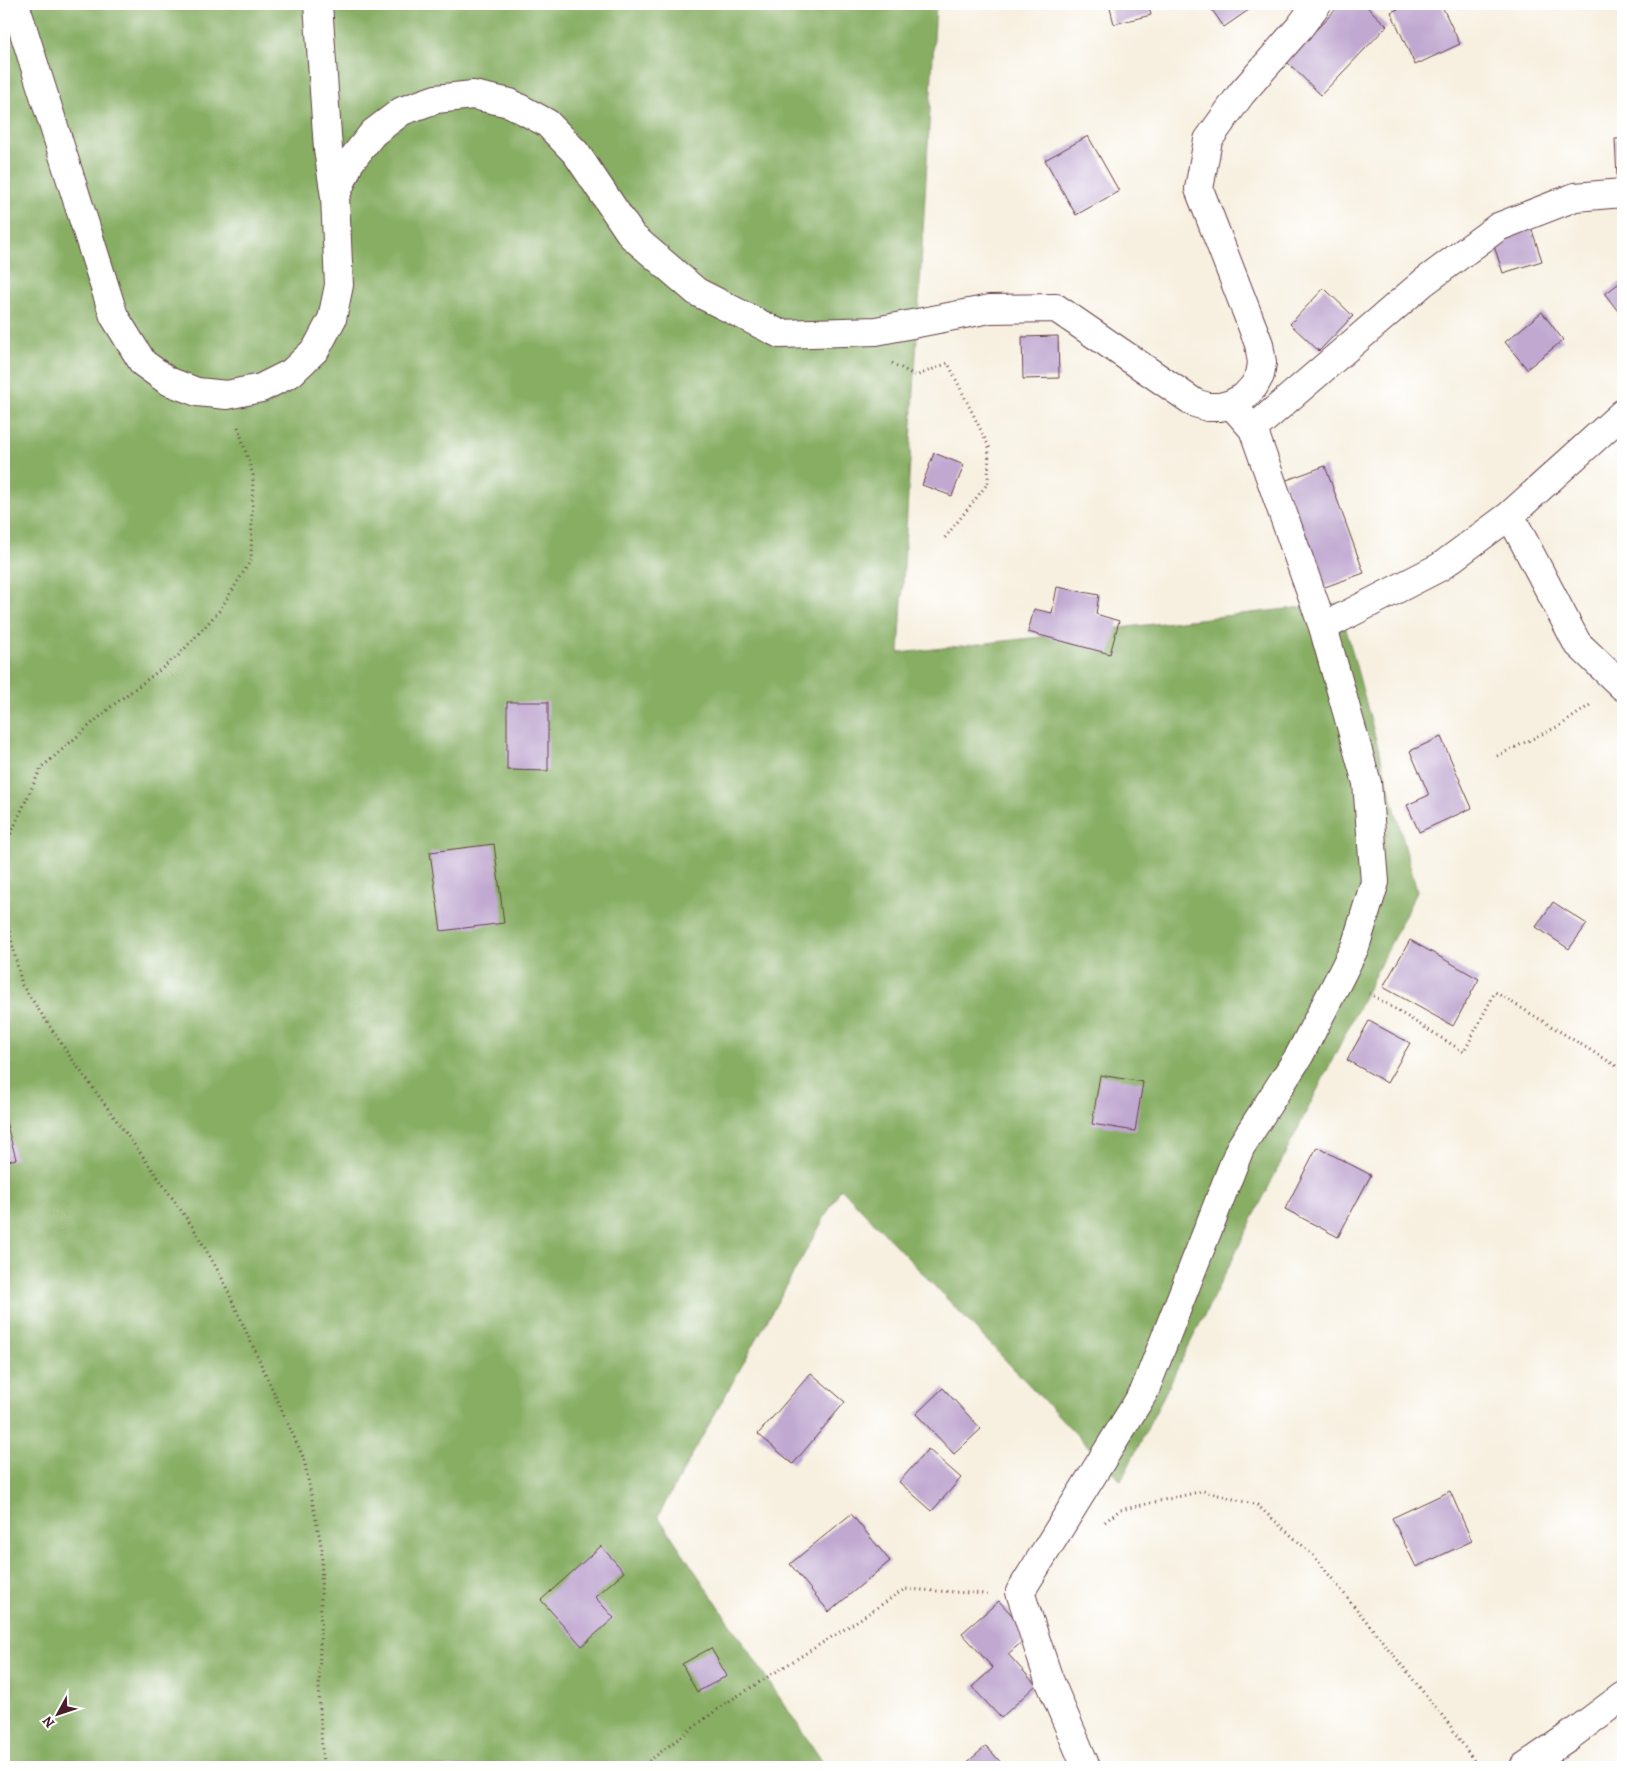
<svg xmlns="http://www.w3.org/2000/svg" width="1627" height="1771" viewBox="0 0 1627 1771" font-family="Alegreya,serif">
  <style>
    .forest { fill: #87ae64; stroke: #686648 }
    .building { fill: #c0a8d0 }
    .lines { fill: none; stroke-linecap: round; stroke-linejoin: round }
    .minor-casing { stroke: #643e46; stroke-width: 30 }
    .path { stroke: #643e46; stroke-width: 3; stroke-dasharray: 1 4; stroke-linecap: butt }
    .minor { stroke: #fff; stroke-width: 28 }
  </style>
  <rect width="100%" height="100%" fill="#fff"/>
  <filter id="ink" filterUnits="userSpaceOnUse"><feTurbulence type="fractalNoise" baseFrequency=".02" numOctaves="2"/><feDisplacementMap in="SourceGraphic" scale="10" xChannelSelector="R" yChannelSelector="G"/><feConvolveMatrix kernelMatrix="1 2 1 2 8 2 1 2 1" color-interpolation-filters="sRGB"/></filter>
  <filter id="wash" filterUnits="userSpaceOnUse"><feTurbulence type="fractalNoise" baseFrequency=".0096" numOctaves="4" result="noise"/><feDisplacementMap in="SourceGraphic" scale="20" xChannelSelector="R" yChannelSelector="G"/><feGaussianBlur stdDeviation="1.12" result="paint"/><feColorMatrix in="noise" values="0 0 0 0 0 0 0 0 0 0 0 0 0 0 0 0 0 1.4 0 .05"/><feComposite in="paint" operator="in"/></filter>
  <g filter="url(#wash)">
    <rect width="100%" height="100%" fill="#f7f0e0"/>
    <path class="forest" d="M4,4H936L899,653L1339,603L1417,891L1121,1481L841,1188L658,1516L826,1767H4Z"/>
    <g id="blocks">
      <path class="building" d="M1109,4H1148L1151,15L1114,24Z
        M1208,4H1251L1253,7L1224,27Z
        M1341,4H1364L1387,26L1321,95L1286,61Z
        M1409,4H1441L1460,44L1415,65L1391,12Z
        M1088,136L1119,191L1076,215L1045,160Z
        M1615,139H1623V177H1617Z
        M1531,227L1542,261L1503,273L1492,240Z
        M1623,280V318L1605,294Z
        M1324,288L1353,316L1319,351L1290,324Z
        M1542,312L1563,340L1527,369L1505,342Z
        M1058,336L1059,378L1023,379L1022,337Z
        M934,453L964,465L952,496L922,485Z
        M1325,466L1364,573L1322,588L1284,481Z
        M1057,587L1099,595L1096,614L1119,621L1110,654L1028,632L1034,609L1052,613Z
        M507,702H548V771L507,770Z
        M1441,737L1472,808L1419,832L1407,805L1429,795L1410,751Z
        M494,844L504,923L441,931L430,852Z
        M1553,902L1587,924L1569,949L1536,927Z
        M1410,940L1479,979L1453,1026L1383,987Z
        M1369,1021L1410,1043L1387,1083L1347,1060Z
        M1100,1075L1143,1082L1135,1131L1092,1124Z
        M4,1114L16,1159L4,1162Z
        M1317,1147L1371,1175L1338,1237L1285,1209Z
        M811,1373L845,1402L793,1464L758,1434Z
        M943,1388L981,1429L954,1454L916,1414Z
        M928,1449L961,1478L932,1511L899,1482Z
        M1450,1491L1472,1541L1416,1567L1392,1518Z
        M851,1514L890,1561L829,1612L790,1564Z
        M601,1546L624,1572L595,1597L614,1618L582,1646L541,1600Z
        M999,1601L1030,1635L1008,1654L1036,1685L1001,1718L972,1687L993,1668L962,1633Z
        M711,1648L727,1676L697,1692L682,1664Z
        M986,1746L1005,1767H962Z"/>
    </g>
  </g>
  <g filter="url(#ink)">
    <use href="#blocks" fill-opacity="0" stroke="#643e46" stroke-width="1"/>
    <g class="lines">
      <defs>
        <path id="minor" d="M15,4L114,316L143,363L168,381L197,392L227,395L261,388L291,373L316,349L332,319L339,285L335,197L328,149L318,4
          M335,197L350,162L373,133L402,111L436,99L473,95L510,103L547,123L576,153L632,236L697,292L780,334L876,331L990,309L1056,308L1195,403L1208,407H1220L1231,404L1244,397L1254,386L1260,375L1262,363L1259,344L1199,189L1208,140L1241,94L1299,28L1317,4
          M1253,429L1424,282L1498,227L1575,197L1623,193
          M1510,515L1577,643L1623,687
          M1323,627L1440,567L1510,515L1623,413
          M1086,1767L1048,1677L1020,1592L1144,1392L1240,1148L1299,1056L1341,975L1355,947L1375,882L1367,783L1323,627L1253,429L1231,404
          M1524,1767L1571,1735L1623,1696"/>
      </defs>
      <use href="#minor" class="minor-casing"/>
      <path class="path" d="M892,363L916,376L948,363L989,447L988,483L944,539
        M238,427L253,475L251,560L220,610L177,657L112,706L41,768L6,844L5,914L22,985L69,1055L157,1176L194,1229L221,1276L304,1459L322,1550L319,1693L323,1767
        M1497,756L1561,725L1593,703
        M1369,993L1464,1052L1495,992L1623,1070
        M1105,1522L1120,1510L1203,1491L1257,1505L1313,1555L1449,1724L1478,1767
        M641,1767L723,1705L851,1625L905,1589L987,1594"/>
      <use href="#minor" class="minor"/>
    </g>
  </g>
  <rect width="1627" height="1771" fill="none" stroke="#fff" stroke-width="20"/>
  <g transform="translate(58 1714) rotate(230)" stroke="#ffffff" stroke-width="4" paint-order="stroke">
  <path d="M0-4L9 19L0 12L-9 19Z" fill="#4a1f2b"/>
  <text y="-8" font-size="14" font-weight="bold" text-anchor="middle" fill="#4a1f2b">N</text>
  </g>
</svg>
